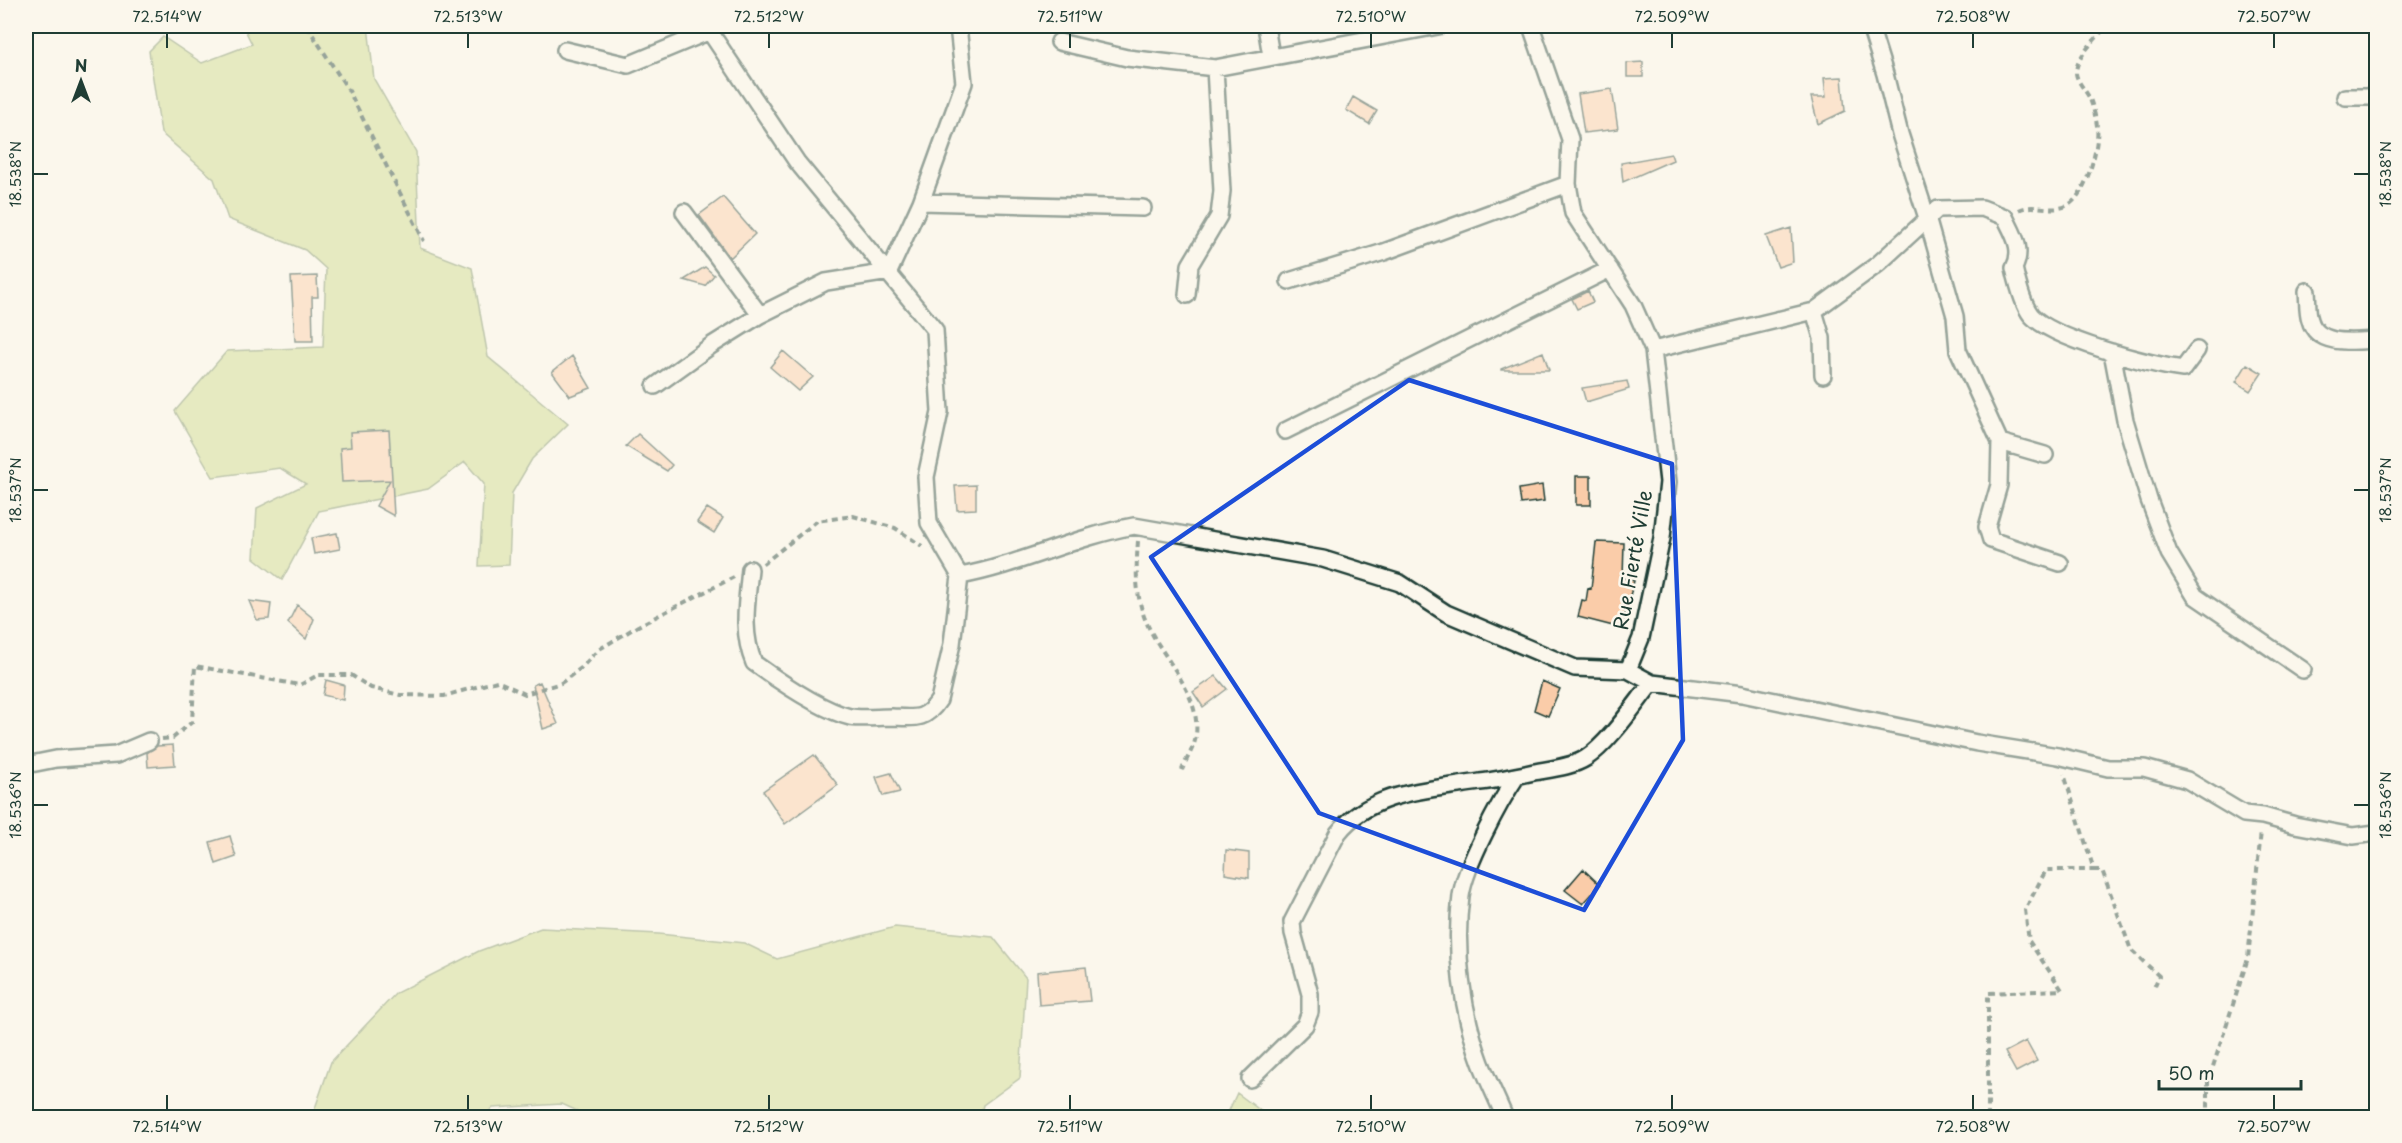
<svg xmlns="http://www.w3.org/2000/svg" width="2402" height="1143" viewBox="0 0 2402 1143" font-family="'Playpen Sans',sans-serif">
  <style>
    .green { fill: #ccd98d; stroke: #768b60; stroke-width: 1.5 }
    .building { fill: #facca9; stroke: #1f3d34; stroke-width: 1.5 }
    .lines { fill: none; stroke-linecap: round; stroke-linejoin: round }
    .street-casing { stroke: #1f3d34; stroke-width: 20 }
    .path { stroke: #1f3d34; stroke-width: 4; stroke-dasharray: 6 4.5; stroke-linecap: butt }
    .street { stroke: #fbf7ec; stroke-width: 15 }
    .marked { fill: none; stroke: #1d4ed8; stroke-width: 4.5; stroke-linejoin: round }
    .ticks { fill: none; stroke: #1f3d34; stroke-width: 2 }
    .labels { text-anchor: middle; stroke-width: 5; stroke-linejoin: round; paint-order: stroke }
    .street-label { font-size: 20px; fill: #1f3d34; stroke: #fbf7ec }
    .neatline { fill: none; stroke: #1f3d34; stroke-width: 2 }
    .ticks-label { font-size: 15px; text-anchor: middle; fill: #1f3d34 }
  </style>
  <rect width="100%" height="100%" fill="#fbf7ec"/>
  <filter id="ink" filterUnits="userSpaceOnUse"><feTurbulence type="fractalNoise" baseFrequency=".0167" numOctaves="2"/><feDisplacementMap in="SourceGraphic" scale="12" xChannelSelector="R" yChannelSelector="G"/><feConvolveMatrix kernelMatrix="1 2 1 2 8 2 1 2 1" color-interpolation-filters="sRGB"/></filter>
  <g filter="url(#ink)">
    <path class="green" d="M243,26H368L374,79L416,152L420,248L472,268L488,357L568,424L532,459L512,493L509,565L479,566L484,484L465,462L428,489L319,511L282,580L254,558L257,508L306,484L280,468L213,477L175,411L227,351L323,347L326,269L305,250L228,219L214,179L161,133L149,51L163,37L202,63L252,44Z
      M895,927L993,937L1026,978L1020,1078L983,1105L980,1117L593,1118L562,1104L493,1108L482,1117H312L331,1062L396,993L479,951L541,928L659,934L744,943L777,959Z
      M1237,1093L1269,1117H1226Z"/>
    <path class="building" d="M1643,62V77H1627V63Z
      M1842,77L1845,111L1818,124L1811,97H1826L1824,78Z
      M1612,89L1618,129L1584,133L1578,94Z
      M1353,97L1377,111L1369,124L1346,110Z
      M1671,154L1673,160L1623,182L1621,163Z
      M723,197L755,234L730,258L699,215Z
      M1791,228L1793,262L1778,267L1766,236Z
      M705,267L714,275L705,286L684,280Z
      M317,276L318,297H312L313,341H295L291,277Z
      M1588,291L1593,302L1577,309L1572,299Z
      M783,351L813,377L798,391L770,367Z
      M1543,352L1549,370H1501V369Z
      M572,356L591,388L570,396L552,372Z
      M2247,364L2262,373L2250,391L2236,382Z
      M1627,381L1629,389L1586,402L1582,388Z
      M389,430L392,479L394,516L376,506L390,480L342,482L340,448L351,447L350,432Z
      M638,434L672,465L667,471L626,446Z
      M1576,476H1591V505H1576Z
      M976,485V509L957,510L955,486Z
      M1542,485L1544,501L1521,504L1519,489Z
      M707,508L723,518L714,533L697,522Z
      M337,533L340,549L314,554L311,538Z
      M1596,542L1624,543L1623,578L1634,581L1621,628L1578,617L1582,600L1586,601L1588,588L1591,589Z
      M249,601L271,604L269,619L257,620Z
      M297,605L314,619L306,639L288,623Z
      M1216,676L1227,689L1203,707L1193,692Z
      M326,680L344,685L343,700L323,695Z
      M1542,681L1560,689L1548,716L1534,710Z
      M540,682L558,724L543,729L533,685Z
      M173,745L175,765L148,767L147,753L157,746Z
      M814,755L838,785L785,824L763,791Z
      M891,773L900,792L883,796L876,777Z
      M230,836L236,857L216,864L210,842Z
      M1226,850L1249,853V878L1225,874Z
      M1583,869L1600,885L1583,904L1565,890Z
      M1086,967L1090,1001L1039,1005L1037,972Z
      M2026,1041L2037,1061L2016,1072L2005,1052Z"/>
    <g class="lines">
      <defs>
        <path id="street" d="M706,26L797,162L935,330L940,412L926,477L929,523L960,576L952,644L939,700C925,721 915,718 892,717C878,717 863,719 850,717C821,710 779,681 754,663C741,632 747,602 750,569
          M1266,26L1271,56
          M1870,26L1885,74L1900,134L1927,218L1955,316L1958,350L2000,442L2045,455
          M1059,42L1127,58L1215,68L1438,26
          M565,50L628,65L710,31
          M2345,97H2376
          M921,202L1143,208
          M684,212L760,315L826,282L889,272L921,202L964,83L958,26
          M1289,281L1384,252L1568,184
          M2307,291C2308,300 2307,311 2310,320C2317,347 2355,341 2376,340
          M1187,295L1190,265L1219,216L1222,191L1215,68
          M1814,311L1822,338L1823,375
          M1653,350L1814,311L1878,264L1938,209L1982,208L2005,217C2013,234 2024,249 2014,268C2017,281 2023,305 2031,315C2052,339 2151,365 2183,369L2197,350
          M2112,352L2125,420L2149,500L2169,553L2195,596L2303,670
          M655,386L712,345L760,315
          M1285,431L1610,269
          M2000,442L1999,485L1987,527L1991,540L2060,563
          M960,576C1020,565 1074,537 1134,526L1323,559L1400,583L1446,613L1575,668L1628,670L1641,638L1662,538L1668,482L1653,350L1633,305L1573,213L1568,184L1570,139L1531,26
          M1628,670L1652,683L1742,694L1977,743L2058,756L2108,768H2144L2187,780L2244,814L2263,816L2295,825L2353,836L2376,833
          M26,765L56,759L116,755L149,741
          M1250,1079L1305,1025L1310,1012V994L1293,933L1292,922L1338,833C1372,790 1431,790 1480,782C1498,780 1516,776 1534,772C1550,769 1572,767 1586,758C1609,743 1635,704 1652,683
          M1505,1118C1497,1099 1488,1081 1481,1063C1462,1012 1454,950 1461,896C1465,866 1500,801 1517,776"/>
      </defs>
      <use href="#street" class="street-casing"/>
      <path class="path" d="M307,26L349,91L424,241
        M2019,210C2034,202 2052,214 2068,205C2086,196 2100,145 2097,126C2096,118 2093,107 2090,99C2086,90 2075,80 2076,71C2078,54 2097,39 2106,26
        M1138,541C1136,568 1135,593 1145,619C1160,657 1201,691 1196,735C1195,747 1186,759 1182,770
        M763,564L817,521L853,516L895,528L922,546
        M162,739L173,738L192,722L195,666L300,685L318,675H351L371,688L400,695L444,696L497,681L525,694L561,683L581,668L598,650L638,626L734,577
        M2094,870H2102L2131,950L2159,976L2153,990
        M1988,1118V993L2062,990L2029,941L2025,910L2046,870H2094L2064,774
        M2208,1118V1082L2248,958L2261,831"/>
      <use href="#street" class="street"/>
    </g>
  </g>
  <path d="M0 0H2402V1143H0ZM1409,380L1672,464L1683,740L1584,910L1319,813L1151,557Z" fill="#fbf7ec" fill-opacity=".55" fill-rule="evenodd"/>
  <path class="marked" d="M1409,380L1672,464L1683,740L1584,910L1319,813L1151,557Z"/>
  <path class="ticks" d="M167,33V48M468,33V48M769,33V48M1070,33V48M1371,33V48M1672,33V48M1973,33V48M2274,33V48M33,174H48M2354,174H2369M33,490H48M2354,490H2369M33,805H48M2354,805H2369M167,1095V1110M468,1095V1110M769,1095V1110M1070,1095V1110M1371,1095V1110M1672,1095V1110M1973,1095V1110M2274,1095V1110"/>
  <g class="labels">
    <g class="street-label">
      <text transform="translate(1633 560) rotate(-80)" y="7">Rue Fierté Ville</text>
    </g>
  </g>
  <rect width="2402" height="1143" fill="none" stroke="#fbf7ec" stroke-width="66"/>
  <g transform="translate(81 81)" stroke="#fbf7ec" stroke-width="4.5" paint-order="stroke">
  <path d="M0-4.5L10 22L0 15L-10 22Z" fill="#1f3d34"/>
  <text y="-9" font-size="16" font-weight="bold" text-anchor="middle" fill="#1f3d34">N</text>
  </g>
  <path d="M2159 1080v9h142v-9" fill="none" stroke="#1f3d34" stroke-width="3"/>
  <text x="2168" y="1080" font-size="18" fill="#1f3d34" stroke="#fbf7ec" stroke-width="4.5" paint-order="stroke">50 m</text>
  <rect x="33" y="33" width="2336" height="1077" class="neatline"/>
  <g class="ticks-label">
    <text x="167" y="22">72.514°W</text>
    <text x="468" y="22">72.513°W</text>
    <text x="769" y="22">72.512°W</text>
    <text x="1070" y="22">72.511°W</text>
    <text x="1371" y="22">72.510°W</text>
    <text x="1672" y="22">72.509°W</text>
    <text x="1973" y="22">72.508°W</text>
    <text x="2274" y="22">72.507°W</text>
    <text transform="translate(16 174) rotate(-90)" y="5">18.538°N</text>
    <text transform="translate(2386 174) rotate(-90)" y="5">18.538°N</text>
    <text transform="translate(16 490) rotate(-90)" y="5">18.537°N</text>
    <text transform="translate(2386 490) rotate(-90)" y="5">18.537°N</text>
    <text transform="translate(16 805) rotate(-90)" y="5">18.536°N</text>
    <text transform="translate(2386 805) rotate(-90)" y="5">18.536°N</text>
    <text x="167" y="1132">72.514°W</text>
    <text x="468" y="1132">72.513°W</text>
    <text x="769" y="1132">72.512°W</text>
    <text x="1070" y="1132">72.511°W</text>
    <text x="1371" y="1132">72.510°W</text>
    <text x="1672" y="1132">72.509°W</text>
    <text x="1973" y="1132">72.508°W</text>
    <text x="2274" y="1132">72.507°W</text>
  </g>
</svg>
